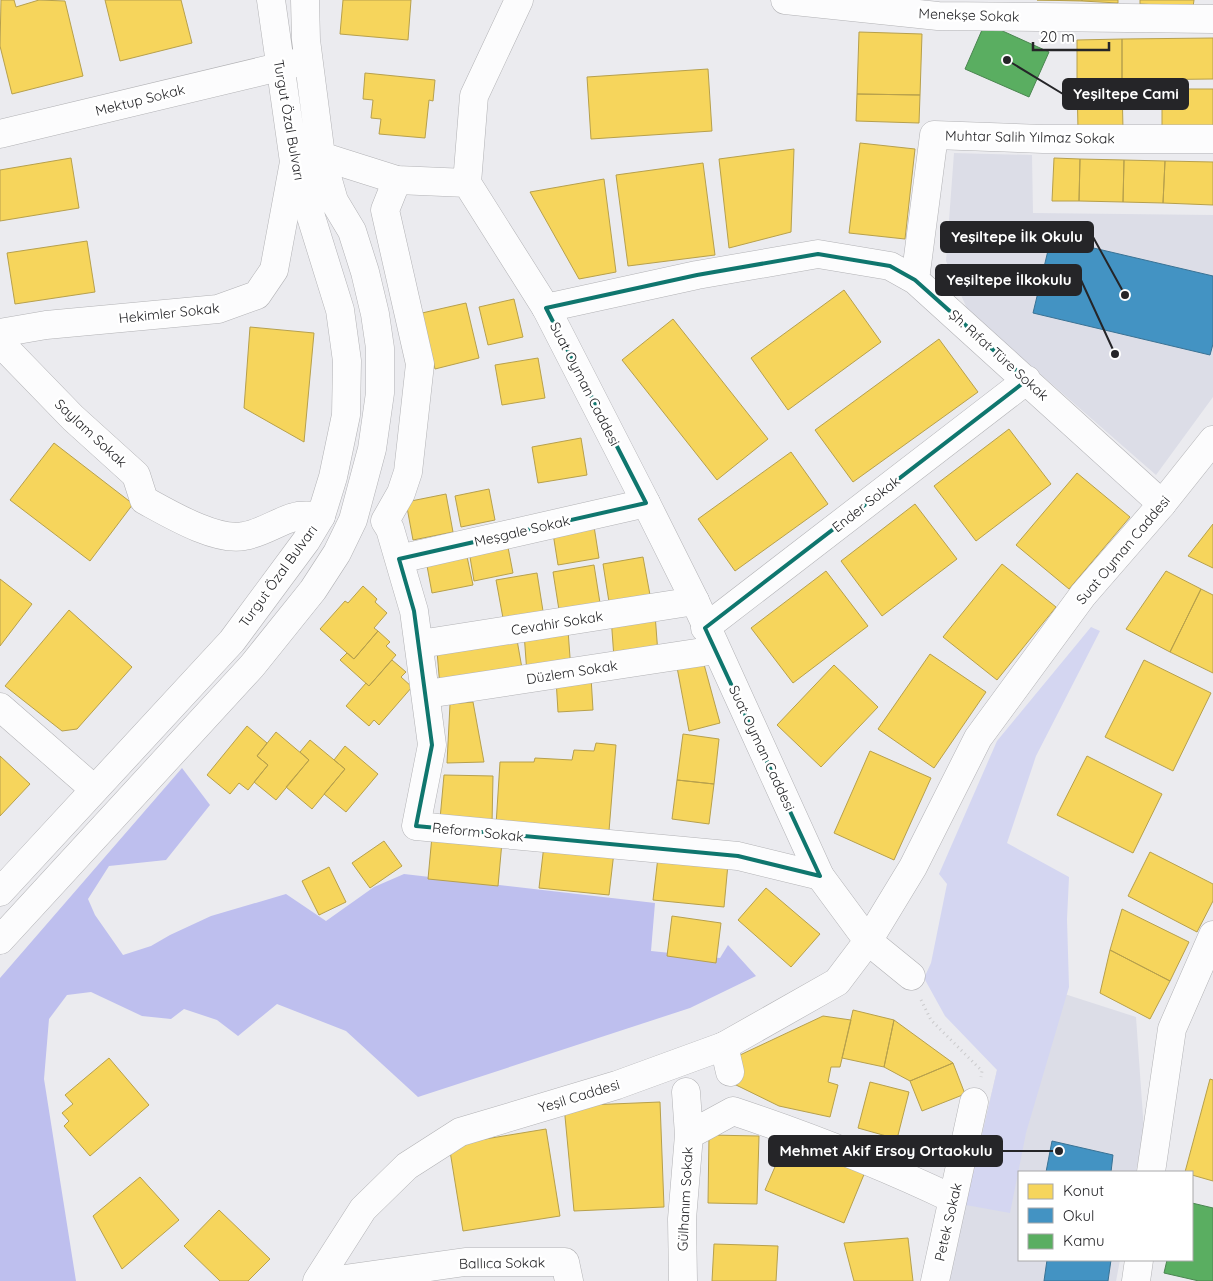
<svg xmlns="http://www.w3.org/2000/svg" width="1213" height="1281" viewBox="0 0 1213 1281" font-family="Quicksand,sans-serif">
  <style>
    .built { fill: #dcdde7 }
    .green { fill: #d4d6f1 }
    .forest { fill: #bebfee }
    .homes { fill: #f6d55c; stroke: #b7a04c }
    .schools { fill: #4393c3; stroke: #3a7294 }
    .public { fill: #5aae61; stroke: #4a8550 }
    .lines { fill: none; stroke-linecap: round; stroke-linejoin: round }
    .street-casing { stroke: #b2b2b5; stroke-width: 29 }
    .secondary-casing { stroke: #b2b2b5; stroke-width: 29 }
    .path { stroke: #cacacc; stroke-width: 3; stroke-dasharray: 1 4; stroke-linecap: butt }
    .street { stroke: #fcfcfd; stroke-width: 28 }
    .secondary { stroke: #fcfcfd; stroke-width: 28 }
    .marked { fill: none; stroke: #0f766e; stroke-width: 4; stroke-linejoin: round }
    .labels { text-anchor: middle; stroke-width: 5; stroke-linejoin: round; paint-order: stroke }
    .street-label { font-size: 14px; fill: #252528; stroke: #fff }
    .leader { fill: none; stroke: #252528; stroke-width: 2 }
    .callout-dot { fill: #252528; stroke: #fff; stroke-width: 2 }
    .callout { fill: #252528; stroke: #252528; stroke-width: 2 }
    .callout-label { font-size: 15px; text-anchor: middle; font-weight: bold; fill: #fff }
  </style>
  <rect width="100%" height="100%" fill="#ebebef"/>
  <path class="built" d="M954,153L1032,155L1033,213L1213,215V397L1156,475L968,311L946,261Z
    M1046,988L1136,1017L1144,1131L1136,1172H1019V1260H1120L1116,1281H947L997,1070Z"/>
  <path class="green" d="M1091,627L1100,631L1036,756L1007,843L1069,877L1067,919L1069,987L1026,1133L1010,1213L966,1205L997,1070L945,1016L924,978L931,963L947,884L939,874L997,741Z"/>
  <path class="forest" d="M182,768L210,805L166,860L109,866L88,899L95,915L123,955L151,946L170,935L211,916L286,894L326,921L374,887L404,874L655,903L651,951L720,958L728,945L756,976L690,1008L418,1097L346,1031L277,1004L238,1036L217,1020L184,1009L171,1019L142,1016L91,992L67,995L49,1019L44,1079L76,1281H0V978Z"/>
  <path class="homes" d="M1,0H14L16,7L39,0L65,1L83,76L12,94L0,46Z
    M105,0H181L192,43L120,61Z
    M343,0H411L408,40L340,34Z
    M1037,0H1082V1Z
    M1082,0H1118V3L1082,1Z
    M1140,0H1194L1193,7L1140,4Z
    M859,32L922,34L920,95L857,94Z
    M1213,38V79L1122,80V39Z
    M1122,39V85H1077V40Z
    M708,69L712,131L591,139L587,77Z
    M365,73L435,80L433,101L429,100L425,138L379,134L381,119L371,118L373,100L363,99Z
    M1077,85H1122L1123,129H1078Z
    M1162,89H1213V131L1162,132Z
    M857,94L920,95L919,123L856,121Z
    M860,143L915,149L905,239L849,233Z
    M794,149L791,232L729,248L719,159Z
    M71,158L79,208L0,221V170Z
    M1054,158L1080,159L1079,201H1052Z
    M1080,159L1124,160L1123,202L1079,201Z
    M1124,160L1165,161L1163,203L1123,202Z
    M1165,161L1213,162V205L1163,203Z
    M703,163L715,255L628,266L616,175Z
    M604,179L616,272L579,279L530,192Z
    M87,241L95,292L15,304L7,253Z
    M844,290L881,342L788,410L751,358Z
    M514,299L523,337L488,345L479,307Z
    M466,303L479,358L435,369L422,313Z
    M673,319L768,439L717,480L622,360Z
    M250,327L314,333L304,442L244,408Z
    M939,339L978,392L853,482L815,430Z
    M538,358L545,398L502,405L495,365Z
    M1009,429L1051,484L976,541L934,486Z
    M581,438L587,475L538,483L532,447Z
    M54,443L133,504L90,561L10,500Z
    M791,452L828,504L735,571L698,519Z
    M1077,473L1130,517L1069,589L1016,545Z
    M489,489L495,520L461,527L455,496Z
    M446,494L453,532L413,540L406,502Z
    M915,504L957,559L882,616L841,561Z
    M593,520L599,558L558,565L552,527Z
    M1213,524V568L1188,556Z
    M506,537L513,573L474,581L468,545Z
    M465,547L473,585L432,593L425,555Z
    M643,557L650,595L609,602L603,564Z
    M1002,564L1056,607L997,680L943,637Z
    M594,565L600,603L559,610L553,572Z
    M826,571L868,626L793,683L751,628Z
    M1166,571L1201,589L1170,652L1126,629Z
    M537,573L543,611L503,618L496,580Z
    M0,579L32,604L0,646Z
    M363,586L377,599L375,602L387,613L374,628L378,631L354,659L320,629L345,601L348,603Z
    M1201,589L1213,595V673L1170,652Z
    M69,610L132,667L77,729L62,731L5,686Z
    M655,614L658,654L614,658L611,617Z
    M568,630L571,671L527,674L524,633Z
    M378,631L390,642L386,646L396,655L369,686L340,660L347,653L354,659Z
    M517,640L523,674L440,687L437,651Z
    M930,654L986,692L934,768L878,729Z
    M702,657L720,723L689,731L676,662Z
    M392,660L406,672L401,677L412,687L379,725L374,720L369,726L346,706L366,683L369,686Z
    M1144,660L1211,693L1173,771L1105,737Z
    M834,665L878,707L821,767L777,725Z
    M591,677L593,710L558,712L556,679Z
    M473,702L484,762L447,763L450,704Z
    M247,726L267,743L257,756L268,765L248,790L239,783L230,794L207,775Z
    M276,732L309,760L276,800L254,782L268,765L257,756Z
    M683,734L719,739L714,784L677,780Z
    M310,740L345,769L312,809L286,787L309,760L300,752Z
    M596,743L616,745L609,831L496,825L500,762H534L535,758L572,760L574,750L594,751Z
    M345,746L378,774L346,812L324,794L345,769L334,760Z
    M870,751L931,778L894,860L834,833Z
    M0,756L30,784L0,816Z
    M1087,756L1162,794L1133,853L1057,815Z
    M444,775L493,776L492,824L440,819Z
    M677,780L714,784L709,824L672,819Z
    M432,836L502,842L498,886L428,879Z
    M384,841L402,866L370,888L352,863Z
    M544,845L614,852L609,895L539,888Z
    M1150,852L1213,884V901L1197,932L1128,896Z
    M658,857L728,864L724,907L653,900Z
    M329,867L346,902L319,915L302,881Z
    M766,888L820,934L791,967L738,920Z
    M1122,909L1189,942L1170,981L1110,950Z
    M672,916L721,923L716,963L667,956Z
    M1110,950L1170,981L1150,1019L1100,993Z
    M853,1010L894,1020L884,1067L842,1058Z
    M823,1016L851,1020L840,1067H831L828,1082L838,1085L830,1117L779,1106L734,1084L740,1055Z
    M894,1020L953,1063L910,1081L884,1067Z
    M109,1058L149,1105L90,1156L64,1126L69,1121L62,1113L73,1104L65,1095Z
    M953,1063L965,1094L922,1111L910,1081Z
    M1210,1079L1213,1080V1181L1192,1175V1172H1185Z
    M870,1082L909,1092L897,1139L858,1128Z
    M660,1102L664,1207L574,1211L564,1106Z
    M546,1129L560,1216L463,1231L449,1145Z
    M709,1135L759,1136L757,1204L708,1203Z
    M787,1139L865,1172L844,1223L765,1190Z
    M140,1177L179,1220L122,1269L93,1216Z
    M219,1210L270,1259L248,1281H220L184,1246Z
    M908,1238L913,1281H854L844,1243Z
    M714,1244L778,1246L776,1281H712Z"/>
  <path class="schools" d="M1051,238L1213,276V344L1210,355L1033,313Z
    M1052,1141L1113,1155L1111,1172H1046Z
    M1047,1260H1111L1108,1281H1044Z"/>
  <path class="public" d="M985,23L1049,52L1029,97L965,69Z
    M1192,1203L1213,1208V1281H1199L1164,1273L1167,1260H1192Z"/>
  <g class="lines">
    <defs>
      <path id="street" d="M785,0L938,16L1213,19
        M0,134L304,61
        M915,280L934,135L1043,139H1213
        M546,308L697,275L818,254L890,266L915,280L1162,504
        M0,333L46,325L218,309L257,295L274,270L294,162
        M0,347L8,351L73,418L136,475L144,500C168,513 216,542 244,536C262,533 277,522 294,517C302,514 312,516 321,516
        M385,521L390,529L414,611L432,745L416,826L738,856L820,876
        M385,521L401,493L408,472L420,364L385,210L397,180
        M399,559L646,503
        M705,628L1027,380
        M420,644L695,601
        M427,694L716,650
        M0,707L94,789
        M868,941L911,976
        M724,1046L730,1072
        M686,1092L689,1135
        M330,1281L465,1262H565L569,1281
        M683,1281L682,1219L689,1135L733,1111C808,1136 882,1165 953,1199
        M935,1281L974,1102"/>
      <path id="secondary" d="M519,0L474,96L467,183L546,308L646,503L695,601L820,876L868,941L913,867L978,738L1083,595L1162,504L1213,440
        M308,159L321,156L397,180L467,183
        M0,892L232,641L306,541L321,516L333,477L346,415L347,361L340,310L294,162L271,0
        M0,940L252,666L313,590L337,553L353,520L372,449L380,393V348L375,314L365,272L352,231L334,201L321,156L306,40L305,0
        M1151,1172L1172,1029L1213,935
        M317,1281L363,1209L407,1166L460,1132L617,1085L724,1046L837,982L868,941
        M1136,1281L1139,1260"/>
    </defs>
    <use href="#street" class="street-casing"/>
    <use href="#secondary" class="secondary-casing"/>
    <path class="path" d="M921,1000L931,1020L982,1071L981,1077"/>
    <use href="#street" class="street"/>
    <use href="#secondary" class="secondary"/>
  </g>
  <path class="marked" d="M818,254L890,266L915,280L1027,380L705,628L820,876L738,856L416,826L432,745L414,611L399,559L646,503L546,308L697,275Z"/>
  <g class="labels">
    <g class="street-label">
      <text transform="translate(969 15) rotate(2)" y="5">Menekşe Sokak</text>
      <text transform="translate(140 100) rotate(-14)" y="5">Mektup Sokak</text>
      <text transform="translate(289 120) rotate(80)" y="5">Turgut Özal Bulvarı</text>
      <text transform="translate(1030 137) rotate(1)" y="5">Muhtar Salih Yılmaz Sokak</text>
      <text transform="translate(169 313) rotate(-6)" y="5">Hekimler Sokak</text>
      <text transform="translate(999 355) rotate(42)" y="5">Şh. Rıfat Türe Sokak</text>
      <text transform="translate(585 384) rotate(63)" y="5">Suat Oyman Caddesi</text>
      <text transform="translate(91 433) rotate(43)" y="5">Saylam Sokak</text>
      <text transform="translate(866 504) rotate(-38)" y="5">Ender Sokak</text>
      <text transform="translate(522 531) rotate(-13)" y="5">Meşgale Sokak</text>
      <text transform="translate(1123 550) rotate(-50)" y="5">Suat Oyman Caddesi</text>
      <text transform="translate(278 576) rotate(-54)" y="5">Turgut Özal Bulvarı</text>
      <text transform="translate(557 623) rotate(-9)" y="5">Cevahir Sokak</text>
      <text transform="translate(572 672) rotate(-9)" y="5">Düzlem Sokak</text>
      <text transform="translate(762 748) rotate(65)" y="5">Suat Oyman Caddesi</text>
      <text transform="translate(478 832) rotate(6)" y="5">Reform Sokak</text>
      <text transform="translate(579 1096) rotate(-17)" y="5">Yeşil Caddesi</text>
      <text transform="translate(685 1199) rotate(-87)" y="5">Gülhanım Sokak</text>
      <text transform="translate(948 1222) rotate(-77)" y="5">Petek Sokak</text>
      <text transform="translate(502 1263) rotate(-1)" y="5">Ballıca Sokak</text>
    </g>
  </g>
  <path class="leader" d="M1007 60L1063 94M1125 295L1093 237M1115 354L1081 280M1059 1151L1002 1151"/>
  <g class="callout-dot">
    <circle cx="1007" cy="60" r="5"/>
    <circle cx="1125" cy="295" r="5"/>
    <circle cx="1115" cy="354" r="5"/>
    <circle cx="1059" cy="1151" r="5"/>
  </g>
  <g class="callout">
    <rect x="1063" y="79" width="125" height="30" rx="5"/>
    <rect x="941" y="222" width="152" height="30" rx="5"/>
    <rect x="936" y="265" width="145" height="30" rx="5"/>
    <rect x="769" y="1136" width="233" height="30" rx="5"/>
  </g>
  <g class="callout-label">
    <text x="1126" y="99">Yeşiltepe Cami</text>
    <text x="1017" y="242">Yeşiltepe İlk Okulu</text>
    <text x="1009" y="285">Yeşiltepe İlkokulu</text>
    <text x="886" y="1156">Mehmet Akif Ersoy Ortaokulu</text>
  </g>
  <rect x="1018" y="1171" width="175" height="90" fill="#ffffff" stroke="#a8a8a9"/>
  <rect x="1028" y="1184" width="25" height="15" fill="#f6d55c" stroke="#a8a8a9"/>
  <text x="1063" y="1196" font-size="15" fill="#252528">Konut</text>
  <rect x="1028" y="1208" width="25" height="15" fill="#4393c3" stroke="#a8a8a9"/>
  <text x="1063" y="1221" font-size="15" fill="#252528">Okul</text>
  <rect x="1028" y="1234" width="25" height="15" fill="#5aae61" stroke="#a8a8a9"/>
  <text x="1063" y="1246" font-size="15" fill="#252528">Kamu</text>
  <path d="M1033 42v8h76v-8" fill="none" stroke="#252528" stroke-width="2.5"/>
  <text x="1040" y="42" font-size="15" fill="#252528" stroke="#ffffff" stroke-width="4" paint-order="stroke">20 m</text>
</svg>
